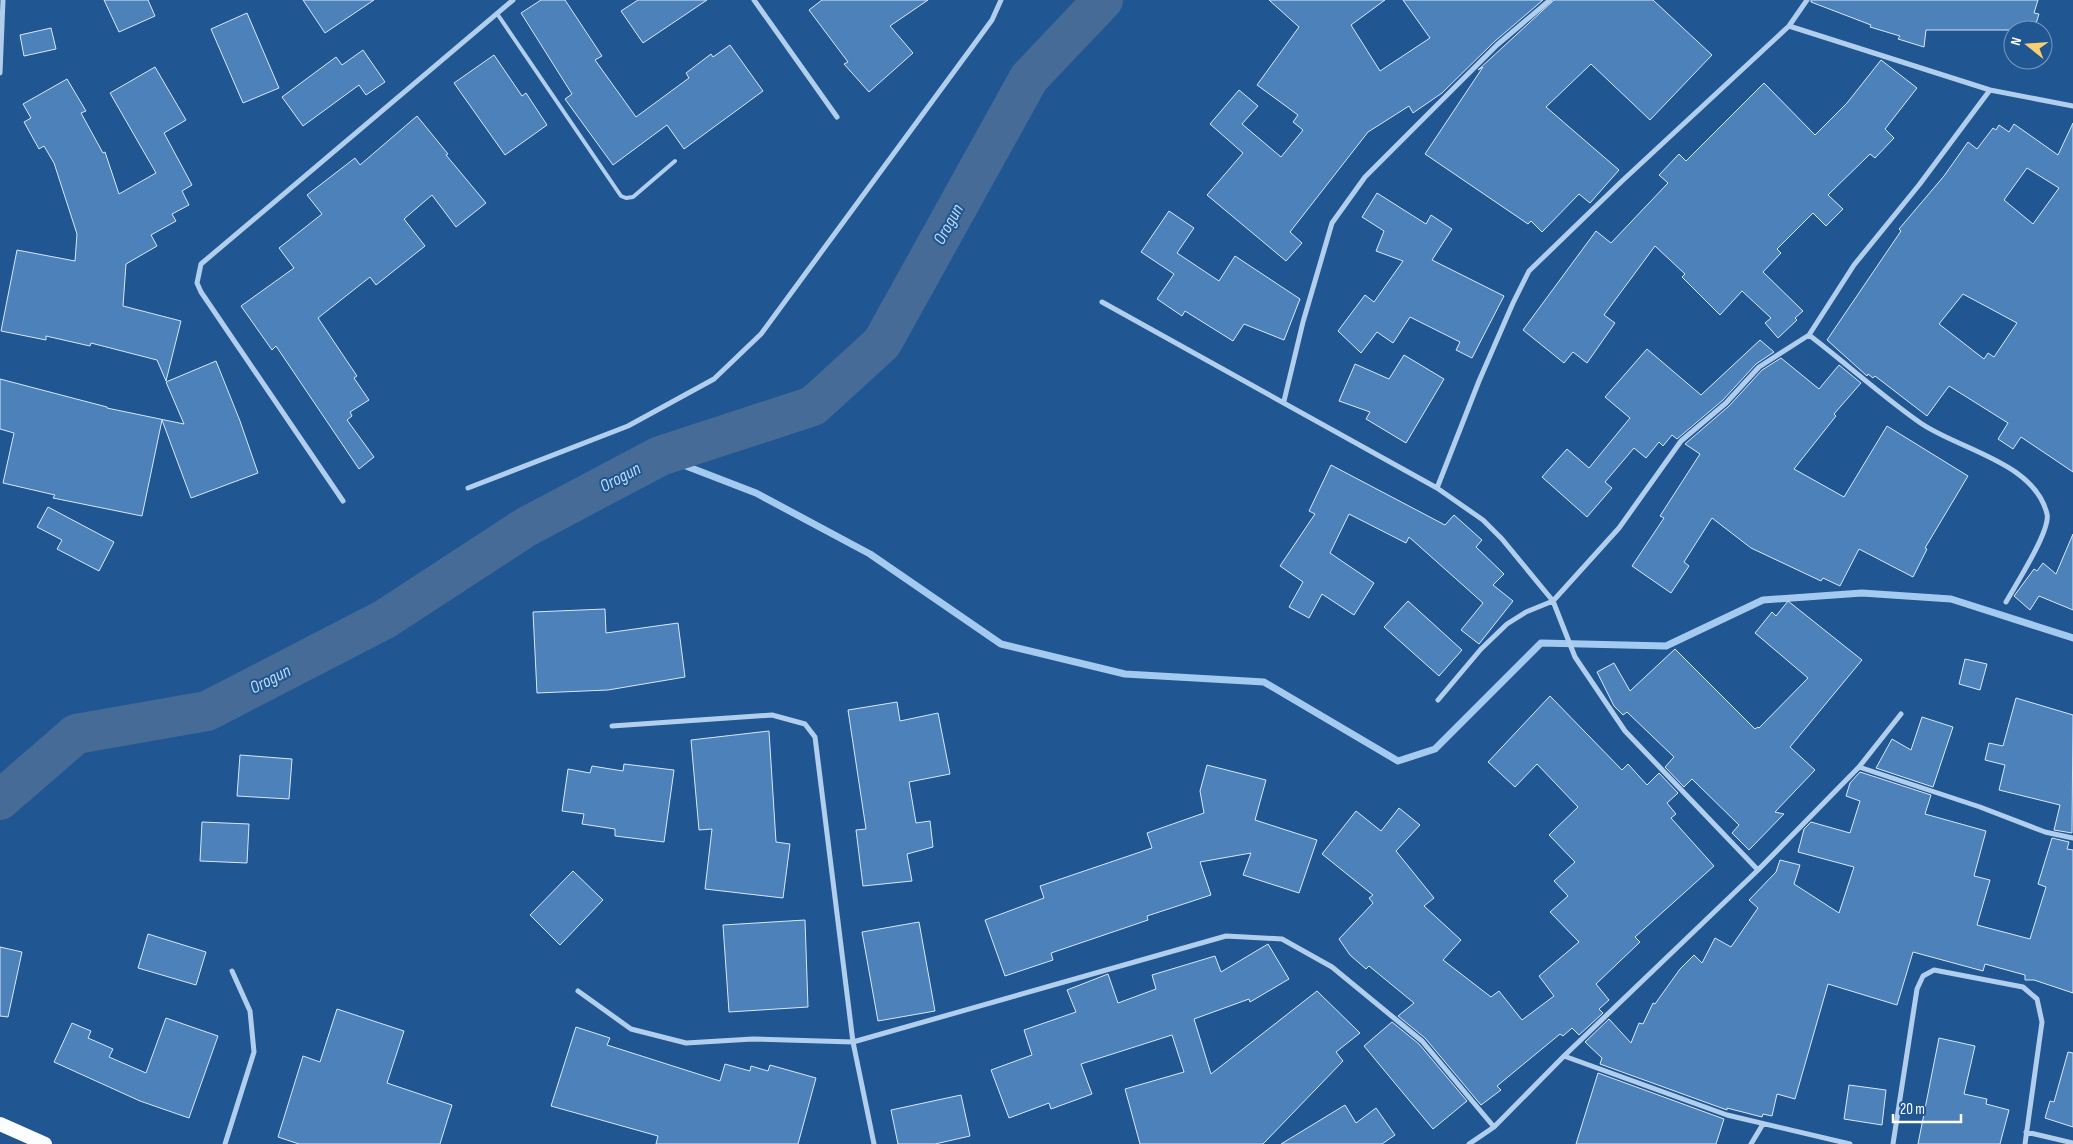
<svg xmlns="http://www.w3.org/2000/svg" width="2073" height="1144" viewBox="0 0 2073 1144" font-family="'Sofia Sans Condensed',sans-serif">
  <style>
    .lines { fill: none; stroke-linecap: round; stroke-linejoin: round }
    .stream { stroke: #a5caef; stroke-width: 7 }
    .river { stroke: #456b96; stroke-width: 40 }
    .building { fill: #4d81ba; stroke: #d7e8fa; fill-rule: evenodd }
    .service { stroke: #b1cfed; stroke-width: 4 }
    .minor { stroke: #b1cfed; stroke-width: 5 }
    .trunk { stroke: #fcfdff; stroke-width: 14 }
    .labels { text-anchor: middle; stroke-width: 4; stroke-linejoin: round; paint-order: stroke }
    .water-label { font-size: 18px; font-style: italic; fill: #bed9f4; stroke: #205692 }
  </style>
  <rect width="100%" height="100%" fill="#205692"/>
  <g class="lines">
    <path class="stream" d="M660,456L756,493L870,554L1001,644L1125,674L1264,682L1398,761L1435,749L1541,643L1666,646L1763,600L1862,593L1951,599L2073,638"/>
    <path class="river" d="M0,800L76,734L207,711L385,619L526,527L660,456L813,406L882,343L1029,78L1103,0"/>
  </g>
  <path class="building" d="M104,0H148L155,16L119,32Z
    M303,0H374L325,33Z
    M541,0H565L602,56L595,60L636,117L689,78L686,73L711,54L713,57L730,45L763,91L684,149L667,125L613,165L565,99L572,94L521,13Z
    M638,0H707L643,43L621,11Z
    M822,0H928L890,26L913,53L869,92L844,64L848,62L809,10Z
    M1269,0H1385L1351,25L1380,71L1430,38L1403,0H1543L1494,42L1442,93L1413,113L1409,106L1368,132L1290,232L1302,243L1286,261L1207,195L1243,153L1210,124L1239,90L1258,106L1242,124L1281,157L1303,130L1293,122L1298,115L1257,85L1299,27Z
    M1554,0H1653L1712,55L1650,120L1591,64L1546,107L1619,170L1590,203L1579,194L1542,232L1531,221L1528,224L1425,154L1483,67L1478,70Z
    M1811,0H2038L2034,13L2039,14L2034,30H1926L1924,47L1898,39L1900,36L1870,27L1871,25L1811,2Z
    M247,13L279,88L243,103L211,29Z
    M51,28L56,49L24,56L20,35Z
    M363,50L385,82L366,95L359,85L303,126L282,97L336,57L342,65Z
    M494,55L522,96L526,93L547,125L505,155L454,83Z
    M1881,60L1917,88L1885,129L1894,138L1875,158L1870,154L1828,195L1843,209L1826,226L1813,213L1777,249L1781,253L1763,272L1803,311L1795,318L1797,320L1778,338L1765,323L1771,318L1742,291L1720,315L1682,277L1685,274L1655,246L1604,315L1615,323L1587,363L1573,352L1564,363L1523,330L1596,231L1611,243L1668,183L1659,175L1679,154L1686,161L1764,83L1815,135L1847,103Z
    M155,67L186,120L164,133L192,185L182,191L189,205L172,214L176,221L151,235L157,246L126,264L123,306L181,321L166,381L157,360L91,343L90,346L46,336V340L1,331L17,250L75,261L77,234L54,163L44,146L39,149L24,122L31,118L23,104L67,79L86,111L81,113L103,153L105,152L119,194L156,173L110,93Z
    M417,116L448,154L446,155L486,203L456,227L432,195L404,219L425,246L376,285L370,277L318,318L357,376L354,378L369,400L350,412L352,416L347,420L374,457L359,469L276,346L272,350L241,306L294,268L279,248L322,214L307,195L355,158L360,165Z
    M2073,123V472L2021,437L2013,449L1998,439L2008,423L1949,386L1927,416L1875,376L1873,378L1868,374L1867,376L1827,340L1901,231L1899,229L1944,176L1968,142L1977,149L1993,128L1996,130L1999,125L2009,132L2014,124L2058,155ZM2027,168L2059,188L2033,224L2004,200ZM1963,294L2017,323L1994,357L1988,353L1984,359L1939,324Z
    M1377,193L1426,224L1431,215L1452,229L1432,260L1504,296L1472,358L1456,350L1460,342L1410,317L1393,343L1377,332L1361,353L1338,331L1365,295L1374,302L1403,261L1376,251L1384,231L1362,217Z
    M1169,211L1194,228L1177,253L1219,281L1235,256L1300,299L1284,340L1244,324L1233,341L1185,311L1182,316L1157,299L1174,274L1141,252Z
    M1760,340L1774,352L1756,364L1723,400L1677,439L1672,435L1663,446L1659,442L1646,458L1634,448L1605,482L1612,488L1587,517L1542,477L1567,449L1589,468L1630,418L1605,397L1647,349L1701,395Z
    M1404,355L1444,379L1406,443L1366,419L1370,412L1339,401L1355,364L1389,379Z
    M1781,358L1819,389L1839,365L1861,383L1834,414L1836,416L1794,469L1844,497L1887,426L1968,476L1925,548L1927,549L1913,577L1859,549L1840,586L1823,578L1821,581L1751,548L1712,518L1684,562L1689,566L1671,593L1632,566L1664,518L1660,516L1700,454L1685,444L1729,406L1762,370Z
    M216,361L240,421L258,473L191,498L162,420L142,516L53,498L55,495L3,483L14,433L0,429V379L107,407V408L184,424L166,382Z
    M1331,465L1445,525L1454,515L1482,540L1476,547L1504,574L1493,585L1513,601L1479,644L1461,630L1483,603L1409,537L1406,543L1349,514L1330,553L1374,583L1354,615L1322,594L1309,618L1289,607L1303,582L1280,566L1315,514L1309,511Z
    M48,507L114,542L99,571L57,549L62,540L37,527Z
    M2073,534V610L2039,596L2030,610L2014,596L2034,569L2037,571L2043,563L2056,574Z
    M1408,601L1462,650L1439,676L1384,627Z
    M1788,601L1862,660L1790,747L1815,770L1775,812L1784,814L1749,850L1732,833L1739,825L1692,779L1684,787L1665,767L1674,757L1627,712L1623,715L1614,706L1597,672L1614,663L1630,691L1675,649L1755,729L1758,727L1759,728L1808,678L1755,633L1772,612L1776,616Z
    M605,609L606,633L678,623L685,677L608,690L537,693L533,612Z
    M1965,659L1987,664L1980,690L1959,684Z
    M1550,696L1622,770L1628,764L1647,785L1659,773L1678,793L1667,803L1676,814L1671,818L1714,866L1635,937L1640,942L1596,984L1609,1000L1599,1009L1603,1013L1579,1035L1572,1028L1563,1036L1560,1034L1497,1086L1501,1090L1481,1105L1425,1038L1398,1016L1414,1003L1369,966L1366,969L1350,955L1339,939L1373,903L1369,898L1373,895L1322,854L1356,811L1381,831L1399,808L1420,825L1396,851L1434,898L1424,906L1461,940L1443,960L1491,997L1499,991L1522,1020L1554,996L1539,976L1579,942L1550,912L1568,896L1554,881L1575,862L1549,835L1578,807L1537,764L1515,787L1488,762Z
    M2016,698L2073,715L2072,833L2054,830L2060,805L1999,790L2005,765L1985,760L1989,743L2003,746Z
    M897,702L900,721L938,713L950,774L909,782L916,823L930,821L933,847L907,854L912,881L863,886L856,830L866,829L848,710Z
    M1922,717L1953,727L1933,787L1876,768L1892,739L1911,750Z
    M769,731L776,842L790,844L783,898L705,889L712,829L699,830L691,740Z
    M240,755L292,759L289,799L237,796Z
    M624,764L674,770L664,842L615,836V829L582,824L584,814L562,811L568,769L590,773L592,766L623,771Z
    M1207,765L1266,780L1255,820L1317,840L1299,893L1243,875L1251,853L1200,862L1211,895L1147,916L1148,920L1051,953L1053,960L1005,976L985,920L1044,898L1040,886L1152,848L1147,833L1204,813L1200,791Z
    M1860,772L1931,795L1925,814L1986,831L1974,876L1990,880L1977,925L2030,939L2046,887L2038,884L2052,838L2069,842L2067,849L2073,850V993L2034,980H2025V975L1985,964L1983,971L1913,952L1897,1005L1828,984L1795,1099L1777,1094L1772,1116L1763,1114L1762,1117L1727,1108V1110L1600,1064L1602,1058L1585,1042L1609,1019L1631,1043L1639,1023L1643,1024L1653,1003L1655,1004L1680,969L1694,955L1702,963L1715,938L1731,947L1758,908L1749,900L1776,872L1780,860L1800,865L1794,884L1839,913L1854,867L1798,852L1804,829L1811,822L1850,833L1860,801L1846,796L1850,783Z
    M202,822L249,824L247,863L200,861Z
    M573,871L603,900L560,945L530,915Z
    M805,920L808,1007L729,1012L723,925Z
    M919,922L935,1011L878,1021L862,932Z
    M148,934L206,952L196,985L138,968Z
    M1268,944L1289,979L1250,1002L1249,999L1194,1019L1211,1074L1317,991L1360,1033L1336,1052L1343,1061L1263,1144H1140L1125,1089L1184,1072L1172,1035L1081,1064L1092,1094L1051,1109L1049,1103L1009,1118L991,1070L1032,1055L1024,1030L1076,1012L1067,990L1108,974L1118,1003L1156,989L1152,975L1215,956L1221,972Z
    M0,947L22,952L8,1017L0,1016Z
    M337,1009L404,1031L387,1083L452,1105L440,1144H299L278,1137L303,1056L320,1062Z
    M166,1018L218,1036L189,1118L140,1101L54,1062L72,1023L91,1031L88,1038L113,1049L109,1057L146,1073Z
    M1392,1022L1419,1044L1467,1101L1433,1129L1364,1046Z
    M576,1027L610,1038L607,1045L720,1081L725,1064L750,1071L751,1066L768,1071L770,1065L816,1078L798,1144H656L658,1136L551,1106Z
    M1939,1038L1975,1046L1964,1094L1987,1099L1986,1104L2009,1110L2000,1144H1918Z
    M2068,1052L2073,1053V1127L2045,1118L2050,1101L2054,1102Z
    M1598,1073L1724,1119L1716,1144H1576Z
    M1849,1085L1886,1090L1882,1125L1844,1119Z
    M961,1095L970,1136L935,1144H898L891,1110Z
    M1345,1105L1356,1123L1376,1108L1395,1135L1382,1144H1281Z"/>
  <g class="lines">
    <path class="service" d="M498,15L621,196L626,198L633,197L675,161"/>
    <path class="minor" d="M754,0L837,117
      M1789,26L1990,90L2073,106
      M0,73L3,0
      M1102,302L1437,488L1483,520L1502,539L1553,601L1575,657L1625,731L1758,870
      M1809,335C1847,364 1883,397 1922,424C1961,450 2035,463 2047,514C2051,530 2015,586 2006,602
      M1284,401L1303,322L1332,223L1365,177L1497,45L1550,0
      M468,488L628,426L714,379L761,334L992,20L1001,0
      M1437,488L1479,381L1513,303L1529,271L1621,182L1789,26L1807,0
      M343,501L201,292L197,283L201,264L513,0
      M1438,700L1481,649L1507,624L1526,612L1553,601L1619,528L1681,441L1726,403L1759,367L1809,335L1854,265L1919,185L1990,90
      M612,726L772,715L805,724L815,737L853,1042L874,1144
      M1859,767L1980,807L2045,832L2073,838
      M578,991L631,1029L686,1043L753,1039L853,1042L1226,936L1282,939L1332,967L1422,1041L1494,1127
      M1564,1056L1727,1115L1850,1144
      M2026,1132L2073,1143
      M225,1144L254,1052L250,1011L232,971
      M1469,1144L1494,1127L1564,1056L1758,870L1859,767L1901,714
      M1751,1144L1763,1124
      M1893,1144L1917,989L1923,976L1934,970L2023,987L2037,999L2042,1022L2025,1144"/>
    <path class="trunk" d="M0,1124L45,1144"/>
  </g>
  <g class="labels">
    <g class="water-label">
      <text transform="translate(948 224) rotate(-61)" y="6">Orogun</text>
      <text transform="translate(620 477) rotate(-28)" y="6">Orogun</text>
      <text transform="translate(270 679) rotate(-27)" y="6">Orogun</text>
    </g>
  </g>
  <g transform="translate(2028 45) rotate(287)"><circle r="24" fill="#205692" stroke="#799abe"/>
  <path d="M0-4L9 19L0 12L-9 19Z" fill="#fbce72"/>
  <text y="-8" font-size="14" font-weight="bold" text-anchor="middle" fill="#ffffff">N</text>
  </g>
  <path d="M1893 1114v8h68v-8" fill="none" stroke="#ffffff" stroke-width="2.5"/>
  <text x="1900" y="1114" font-size="15" fill="#ffffff" stroke="#205692" stroke-width="4" paint-order="stroke">20 m</text>
</svg>
